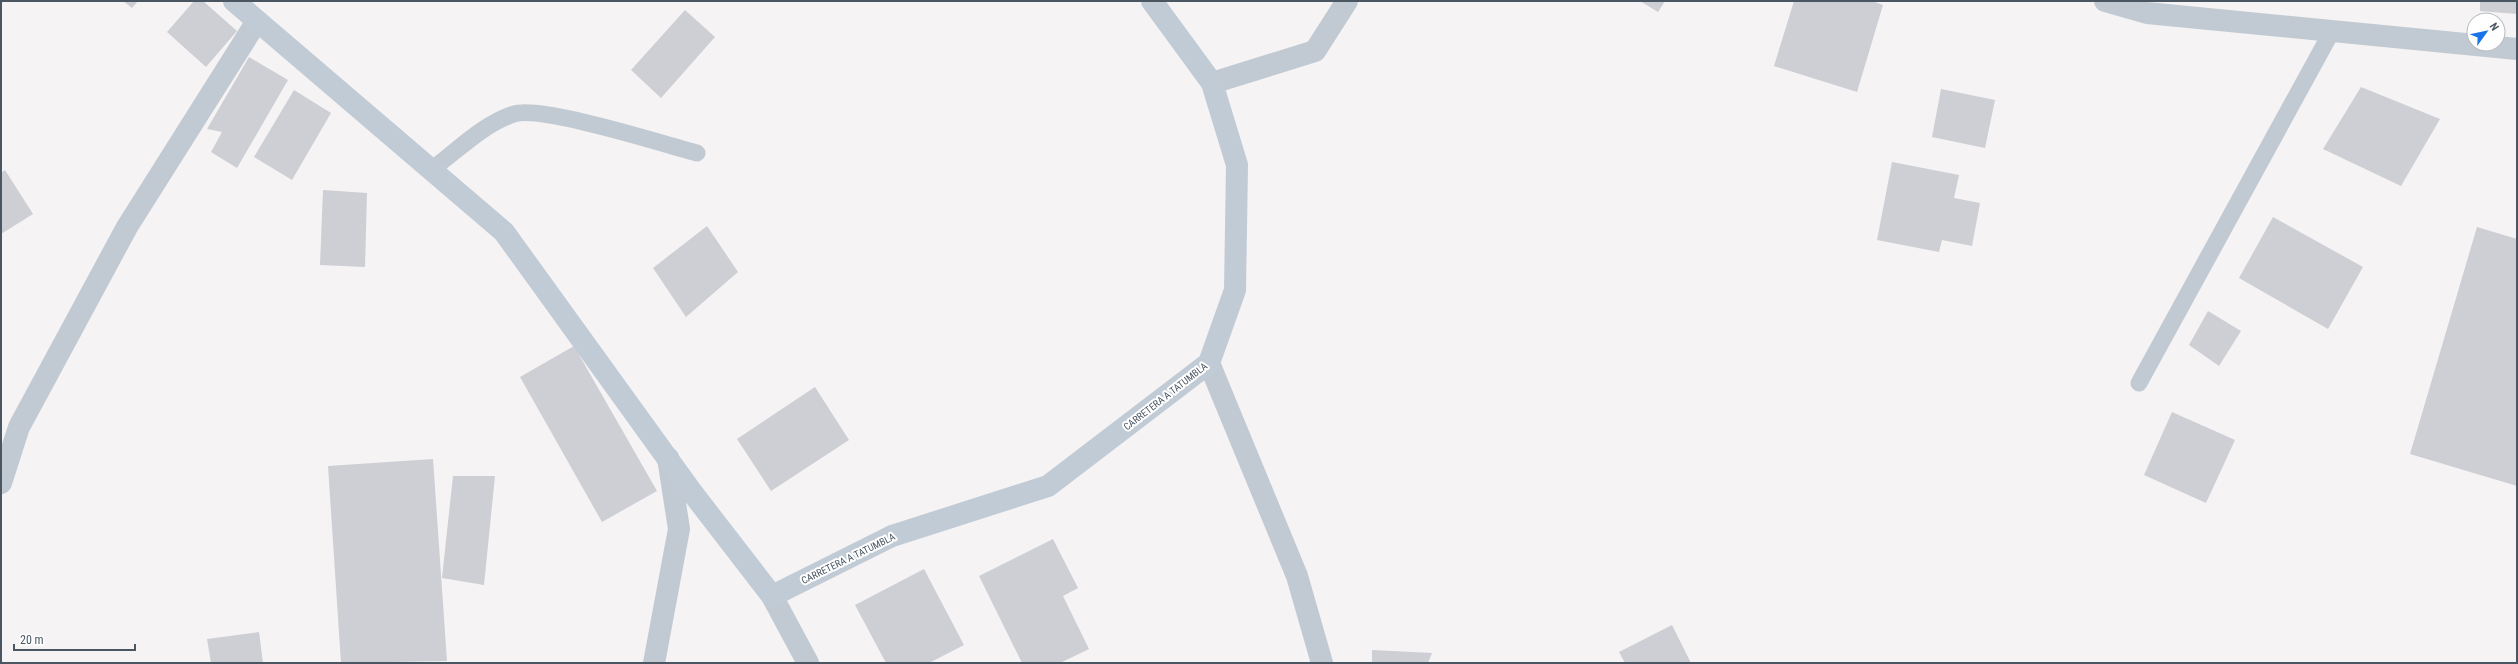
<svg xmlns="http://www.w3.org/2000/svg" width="2518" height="664" viewBox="0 0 2518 664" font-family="'Roboto Condensed',sans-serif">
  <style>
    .building { fill: #cdcfd5 }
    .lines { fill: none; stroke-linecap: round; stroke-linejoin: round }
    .lane { stroke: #c1cad2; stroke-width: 17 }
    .street { stroke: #c1cad2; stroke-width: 22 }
    .secondary { stroke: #c1cbd6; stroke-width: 22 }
    .labels { text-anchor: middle; stroke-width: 4; stroke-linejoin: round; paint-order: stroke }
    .street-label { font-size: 10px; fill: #4a5661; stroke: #fff }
  </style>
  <rect width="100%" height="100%" fill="#f5f3f3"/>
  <path class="building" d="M123,1H138L132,8Z
    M194,1H203L237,31L206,67L167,32Z
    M1640,1H1665L1658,12Z
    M1794,1H1872L1883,5L1857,92L1774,66Z
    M2480,1H2517V14L2480,11Z
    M685,10L715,37L661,98L631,70Z
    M249,57L288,80L237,168L211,152L222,132L207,129Z
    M2361,87L2440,119L2401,186L2323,149Z
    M1941,89L1995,100L1985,148L1932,137Z
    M294,90L331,113L292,180L254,157Z
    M1892,162L1959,175L1954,198L1980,203L1972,246L1942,240L1939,252L1877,240Z
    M5,170L33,214L1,234V173Z
    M323,190L367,193L365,267L320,265Z
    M2273,217L2363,267L2328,329L2239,278Z
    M707,226L738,272L686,317L653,268Z
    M2477,227L2517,239V486L2410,454Z
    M2208,311L2241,331L2219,366L2189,345Z
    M574,346L657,491L602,522L520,377Z
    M815,387L849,440L771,491L737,439Z
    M2172,412L2235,440L2206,503L2144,475Z
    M433,459L447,661L341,663L328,466Z
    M453,476H495L484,585L442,578Z
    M1053,539L1078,588L1063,596L1089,649L1060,663H1022L979,576Z
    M924,569L964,645L929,663H886L855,605Z
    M1672,625L1691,663H1625L1619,652Z
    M259,632L263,663H211L207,639Z
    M1372,650L1432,653L1428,663H1372Z"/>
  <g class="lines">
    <path class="lane" d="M431,170C457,151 483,124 514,114C541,105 663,144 697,153
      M2139,383L2332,31"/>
    <path class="street" d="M2105,1L2147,13L2517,49
      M1212,83L1315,51L1347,1
      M1209,363L1297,576L1322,663
      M1,483L19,427L127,227L257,21
      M772,596L808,663
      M654,663L679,529L668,458"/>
    <path class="secondary" d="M234,1L504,232L691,491L772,596L892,536L1048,486L1209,363L1235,290L1237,165L1212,83L1152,1"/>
  </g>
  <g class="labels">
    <g class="street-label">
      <text transform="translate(1165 396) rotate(-38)" y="4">CARRETERA A TATUMBLA</text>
      <text transform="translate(848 558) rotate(-26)" y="4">CARRETERA A TATUMBLA</text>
    </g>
  </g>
  <rect width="2518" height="664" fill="none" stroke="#4a5661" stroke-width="4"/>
  <g transform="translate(2486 32) rotate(57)"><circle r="19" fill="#ffffff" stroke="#b7bbc0"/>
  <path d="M0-3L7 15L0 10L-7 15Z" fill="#1a73e8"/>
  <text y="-6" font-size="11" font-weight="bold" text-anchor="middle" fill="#4a5661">N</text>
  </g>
  <path d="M14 644v6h121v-6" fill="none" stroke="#4a5661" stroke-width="2"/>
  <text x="20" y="644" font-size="12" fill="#4a5661" stroke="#ffffff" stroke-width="3" paint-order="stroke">20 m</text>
</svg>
